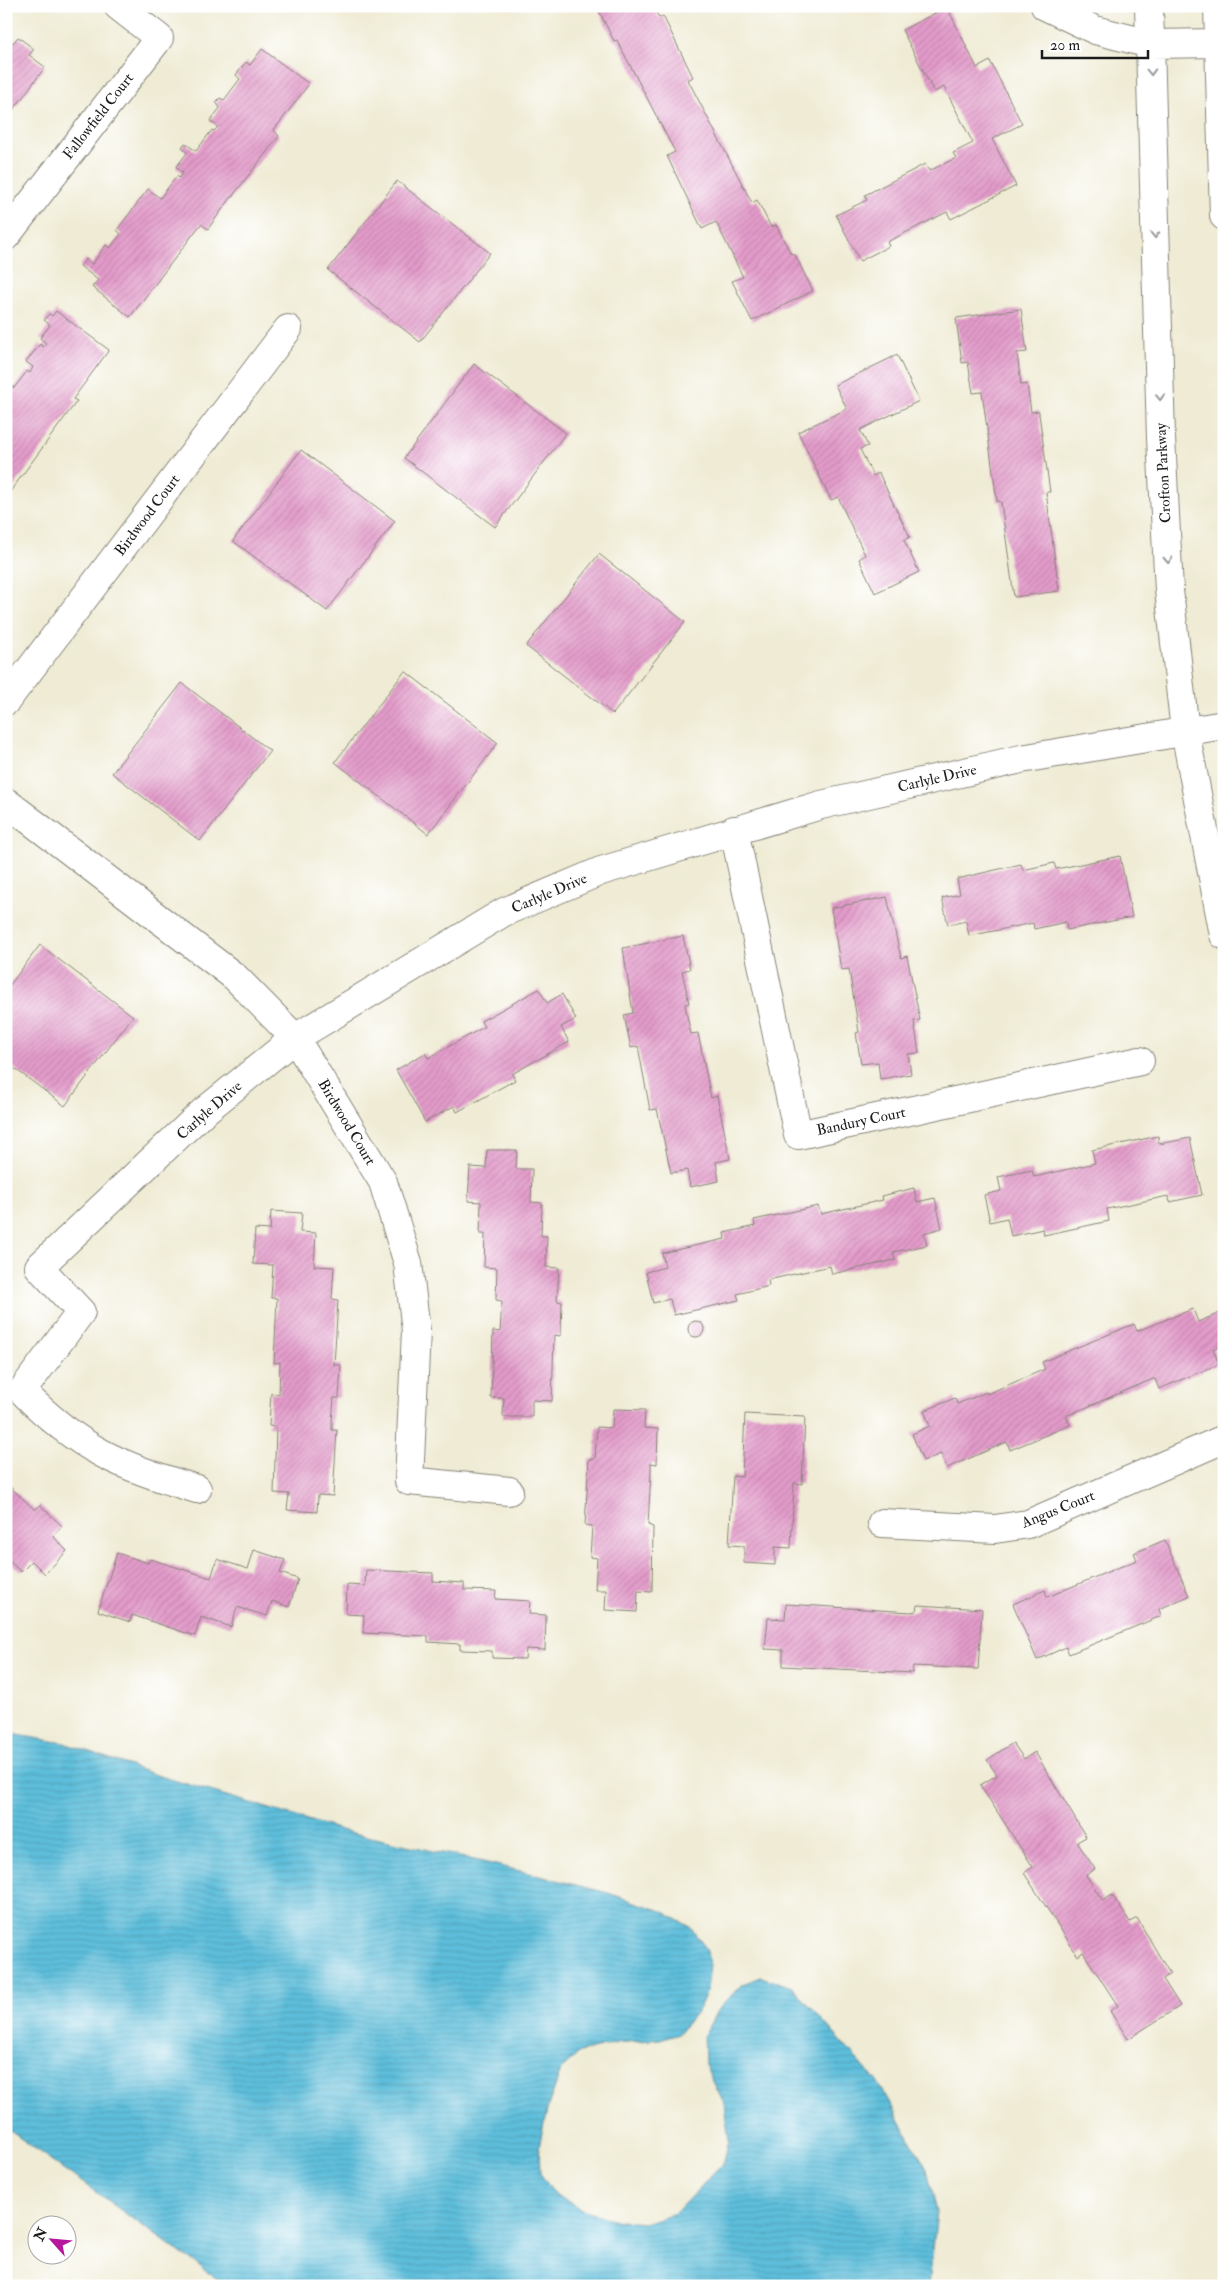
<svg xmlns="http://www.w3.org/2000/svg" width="1230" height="2292" viewBox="0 0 1230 2292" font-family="'IM FELL Double Pica',serif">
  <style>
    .water { fill: url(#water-rules); stroke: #3c6d7c }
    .building { fill: url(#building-hatch) }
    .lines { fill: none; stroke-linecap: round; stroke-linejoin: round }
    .minor-casing { stroke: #868478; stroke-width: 30 }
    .minor { stroke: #fff; stroke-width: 28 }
    .oneway { stroke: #999 }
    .labels { text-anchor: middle; stroke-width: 4; stroke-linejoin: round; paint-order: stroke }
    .street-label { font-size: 15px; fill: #1c1c1c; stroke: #fff }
  </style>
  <defs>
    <pattern id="water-rules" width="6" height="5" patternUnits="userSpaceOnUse" patternTransform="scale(1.25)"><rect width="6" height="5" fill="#5dbedb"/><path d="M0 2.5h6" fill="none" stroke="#50a3bb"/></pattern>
    <pattern id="building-hatch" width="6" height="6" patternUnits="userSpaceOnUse" patternTransform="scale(1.25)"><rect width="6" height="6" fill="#e39bca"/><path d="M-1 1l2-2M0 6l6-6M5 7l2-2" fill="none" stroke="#c285ad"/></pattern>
  </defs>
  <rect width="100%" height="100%" fill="#fff"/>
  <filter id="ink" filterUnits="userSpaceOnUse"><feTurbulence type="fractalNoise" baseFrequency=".02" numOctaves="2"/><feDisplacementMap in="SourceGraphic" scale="10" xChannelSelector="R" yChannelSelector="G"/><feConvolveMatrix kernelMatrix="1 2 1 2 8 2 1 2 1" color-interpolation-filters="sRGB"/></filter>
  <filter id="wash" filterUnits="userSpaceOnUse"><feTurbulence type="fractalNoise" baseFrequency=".0096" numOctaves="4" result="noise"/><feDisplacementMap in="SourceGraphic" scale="20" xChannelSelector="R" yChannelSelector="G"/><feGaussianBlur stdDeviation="1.12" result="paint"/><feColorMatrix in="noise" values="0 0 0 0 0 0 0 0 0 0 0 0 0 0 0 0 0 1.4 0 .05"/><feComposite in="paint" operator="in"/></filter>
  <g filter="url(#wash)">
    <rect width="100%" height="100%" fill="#efebd4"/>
    <path class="water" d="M6,1733L64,1743L153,1774L344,1831L492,1864L608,1893L662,1911L689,1926L706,1948L710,1965L707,1991L699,2008L679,2033L660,2039L617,2043L580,2052L561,2070L548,2106L539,2146L540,2173L554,2194L587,2212L619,2221L644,2223L675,2213L723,2164L729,2141L724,2104L705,2065L704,2035L717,2011L742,1984L761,1977L793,1987L879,2084L927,2169L937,2211L929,2286H227L6,2128Z"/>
    <g id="blocks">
      <path class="building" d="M603,6H653L659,18L663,16L693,77L688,80L752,203L757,200L771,227L776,225L791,254L794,253L813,291L752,321L732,281L743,277L716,222L702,229L667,156L675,152L618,42L617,40L614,41L598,9Z
        M947,7L977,68L990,61L1022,124L992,139L1016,186L951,219L947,212L887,242L889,246L860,261L836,215L867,200L865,195L925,164L929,171L956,158L953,153L973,143L944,87L934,92L902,30Z
        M18,37L34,49L29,55L45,67L11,113L6,109V38L13,43Z
        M262,49L309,84L274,130L279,136L221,211L208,229L201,224L130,317L92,287L98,280L80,266L86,259L92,264L106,245L110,248L121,234L117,230L148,189L160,198L177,176L179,178L183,173L176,167L187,153L182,147L185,143L196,151L212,130L214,131L218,127L210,121L220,108L216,102L220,98L224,100L240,79L236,75L246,62L250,65Z
        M397,181L490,253L420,342L328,270Z
        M1021,309L1027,352L1017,353L1021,385L1027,384L1031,412L1039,411V414L1050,492H1046L1059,591L1014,597L1001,502L997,501L982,392L973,393L968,362L962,363L956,318Z
        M56,311L109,350L73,399L77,401L6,497V387L9,384L14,388L27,371L30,373L33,367L26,362L40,344L43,347L46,343L40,338L50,325L44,320L49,314L52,316Z
        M897,355L919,401L860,430L868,446L860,449L873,476L879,473L893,503L910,537L904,540L919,572L875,593L859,559L865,555L848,519L838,497L831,500L798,432L847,409L835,385Z
        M474,364L566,433L495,527L404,458Z
        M301,450L395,521L327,611L233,541Z
        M599,554L685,622L613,714L526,646Z
        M405,671L498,743L428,834L335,762Z
        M182,683L270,751L200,841L112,773Z
        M1120,856L1132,917L1067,930L1066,922L1034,929L1033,923L969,936L966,921L948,925L942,898L960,894L957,879L1021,864L1023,870L1054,863L1056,869Z
        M887,897L901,958L907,956L920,1020L914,1021L919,1053L908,1054L911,1074L880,1079L878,1062L861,1064L856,1033L859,1032L849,969L841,970L831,908Z
        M683,936L690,969L682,971L689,1003L685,1004L687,1016L691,1034L698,1033L711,1098L717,1096L730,1159L716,1162L719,1181L690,1187L687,1170L671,1173L657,1109L650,1110L638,1046L631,1048L624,1015L633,1013L623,948Z
        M40,945L133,1016L65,1106L6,1062V990Z
        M539,989L547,1003L562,994L576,1019L561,1027L569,1042L512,1074L515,1080L457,1112L454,1106L425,1122L396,1070L425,1053L428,1058L484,1027L481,1021Z
        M1158,1136L1159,1144L1190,1138L1202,1195L1170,1202L1168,1196L1107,1209L1109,1221L1044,1235L1043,1229L1011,1236L1007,1218L990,1222L984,1195L1001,1191L998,1177L1032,1170L1034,1177L1095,1163L1092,1150Z
        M487,1150H517L516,1169H532L531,1202L542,1203L541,1236H547L546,1267L559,1268L557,1301L562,1302L561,1332V1336L554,1335L552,1401L532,1400V1417H503L504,1398H491L493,1331L500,1332L502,1301L496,1300L497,1268L484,1267L485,1234H480L481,1202L468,1201L470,1167L486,1168Z
        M914,1188L917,1202L935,1198L942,1228L924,1233L927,1245L893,1252L895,1260L832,1274L830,1266L768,1280L769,1286L737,1294L739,1300L674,1315L670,1299L653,1303L646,1272L665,1267L662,1253L725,1239L724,1233L755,1226L754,1220L818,1206L821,1214L883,1200L882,1196Z
        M271,1211L302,1213L300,1232L316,1233L314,1266L334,1267L332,1299L338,1300L334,1365H341L339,1398H334L332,1421V1430H337L333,1496L318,1495L317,1512L287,1510L289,1494L274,1493L276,1427L269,1426L271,1393L279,1394L280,1362L274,1363L277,1298H271L273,1265L253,1264L255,1229L270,1230Z
        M1193,1309L1198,1322L1220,1313L1224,1321V1345L1213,1349L1219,1364L1159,1389L1155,1379H1153L1066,1416L1070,1425L1010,1450L1007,1442L947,1468L941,1454L923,1461L912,1434L930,1426L924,1411L955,1398L957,1404L987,1392V1394L1045,1369L1042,1362L1073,1349L1134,1324L1137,1331Z
        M688 1329a8 8 0 1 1 16 0a8 8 0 1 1-16 0Z
        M613,1409L645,1410L644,1428L658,1429L657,1464L651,1463V1472L648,1525L653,1527L652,1592L638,1591L637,1612L605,1610L606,1590H595L597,1558L590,1557L592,1526L585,1525L589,1459H595L597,1427L612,1428Z
        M745,1414L805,1417L802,1484L794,1483L791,1548L775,1547V1565L744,1563V1546L729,1545L733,1476L742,1477Z
        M6,1483L35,1510L40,1505L62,1526L53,1536L67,1551L45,1574L32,1561L21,1572L6,1558Z
        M1165,1540L1189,1596L1159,1609L1161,1616L1069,1654L1066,1647L1037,1660L1013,1604L1045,1590L1047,1597L1105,1573L1137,1560L1134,1553Z
        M254,1550L285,1560L280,1573L298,1579L289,1607L272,1601L267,1616L237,1607L231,1627L201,1617L195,1636L132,1615L130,1622L98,1611L117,1553L148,1563L150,1559L211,1578L217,1559L248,1569Z
        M366,1570L433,1573V1581L464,1583V1590L496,1591L495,1599L530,1601L529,1614L546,1615L545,1650L526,1649L525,1659L492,1658V1651L460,1650V1644L428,1642V1636L363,1633L364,1615L346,1614L347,1585L365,1586Z
        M786,1604L911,1612L916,1611L917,1605L982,1609L978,1669L913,1666L912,1673L783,1666V1650L765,1649L768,1618L785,1619Z
        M1013,1743L1024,1759L1035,1752L1086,1837L1077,1842L1095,1869L1086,1875L1103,1901L1112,1895L1130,1922L1137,1918L1170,1974L1163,1979L1180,2006L1128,2039L1110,2011L1118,2006L1083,1952L1078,1956L1024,1873L1033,1867L980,1785L997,1775L987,1760Z"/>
    </g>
  </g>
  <g filter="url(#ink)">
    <use href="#blocks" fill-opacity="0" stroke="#868478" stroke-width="1"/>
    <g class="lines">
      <defs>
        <path id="minor" d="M1045,6L1095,30L1150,44L1219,43
          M1149,6L1161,438L1169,590L1185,731L1224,935
          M1218,6L1224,216
          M6,236L159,38L118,6
          M6,701L288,329
          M6,802L235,977L295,1038L383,1182L408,1263L416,1331L409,1481L509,1491
          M734,830L798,1135L1140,1061
          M197,1489C121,1467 79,1449 22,1391L81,1312L39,1267L201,1114L295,1038L504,912L601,871L821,805L1021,759L1224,725
          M882,1523L995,1529L1028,1524L1224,1439"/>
      </defs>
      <use href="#minor" class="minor-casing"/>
      <use href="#minor" class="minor"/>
    </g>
    <defs><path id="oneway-chevron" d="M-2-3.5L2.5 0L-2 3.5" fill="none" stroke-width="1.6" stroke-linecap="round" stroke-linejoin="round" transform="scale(1.25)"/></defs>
    <g class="oneway">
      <use href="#oneway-chevron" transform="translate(1151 72) rotate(88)"/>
      <use href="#oneway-chevron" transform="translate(1155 235) rotate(88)"/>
      <use href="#oneway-chevron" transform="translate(1160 397) rotate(88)"/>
      <use href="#oneway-chevron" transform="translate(1168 560) rotate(87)"/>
    </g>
  </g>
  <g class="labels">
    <g class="street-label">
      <text transform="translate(98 116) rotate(-52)" y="5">Fallowfield Court</text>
      <text transform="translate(1163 473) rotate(-93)" y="5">Crofton Parkway</text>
      <text transform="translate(147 515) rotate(-53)" y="5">Birdwood Court</text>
      <text transform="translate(937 778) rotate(-13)" y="5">Carlyle Drive</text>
      <text transform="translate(549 893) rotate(-23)" y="5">Carlyle Drive</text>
      <text transform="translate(209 1110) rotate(-41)" y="5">Carlyle Drive</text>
      <text transform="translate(861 1121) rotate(-12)" y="5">Bandury Court</text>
      <text transform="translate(347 1122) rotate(59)" y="5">Birdwood Court</text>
      <text transform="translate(1058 1509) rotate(-22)" y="5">Angus Court</text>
    </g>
  </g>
  <rect width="1230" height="2292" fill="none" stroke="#fff" stroke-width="25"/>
  <g transform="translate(52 2240) rotate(297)"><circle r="24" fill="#ffffff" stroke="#a4a4a4"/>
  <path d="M0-4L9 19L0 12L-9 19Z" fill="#b5179e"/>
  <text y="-8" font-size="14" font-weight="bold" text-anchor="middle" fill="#1c1c1c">N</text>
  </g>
  <path d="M1042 50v8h106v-8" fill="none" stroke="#1c1c1c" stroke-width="2.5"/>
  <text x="1050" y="50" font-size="15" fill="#1c1c1c" stroke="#ffffff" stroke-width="4" paint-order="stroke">20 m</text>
</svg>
